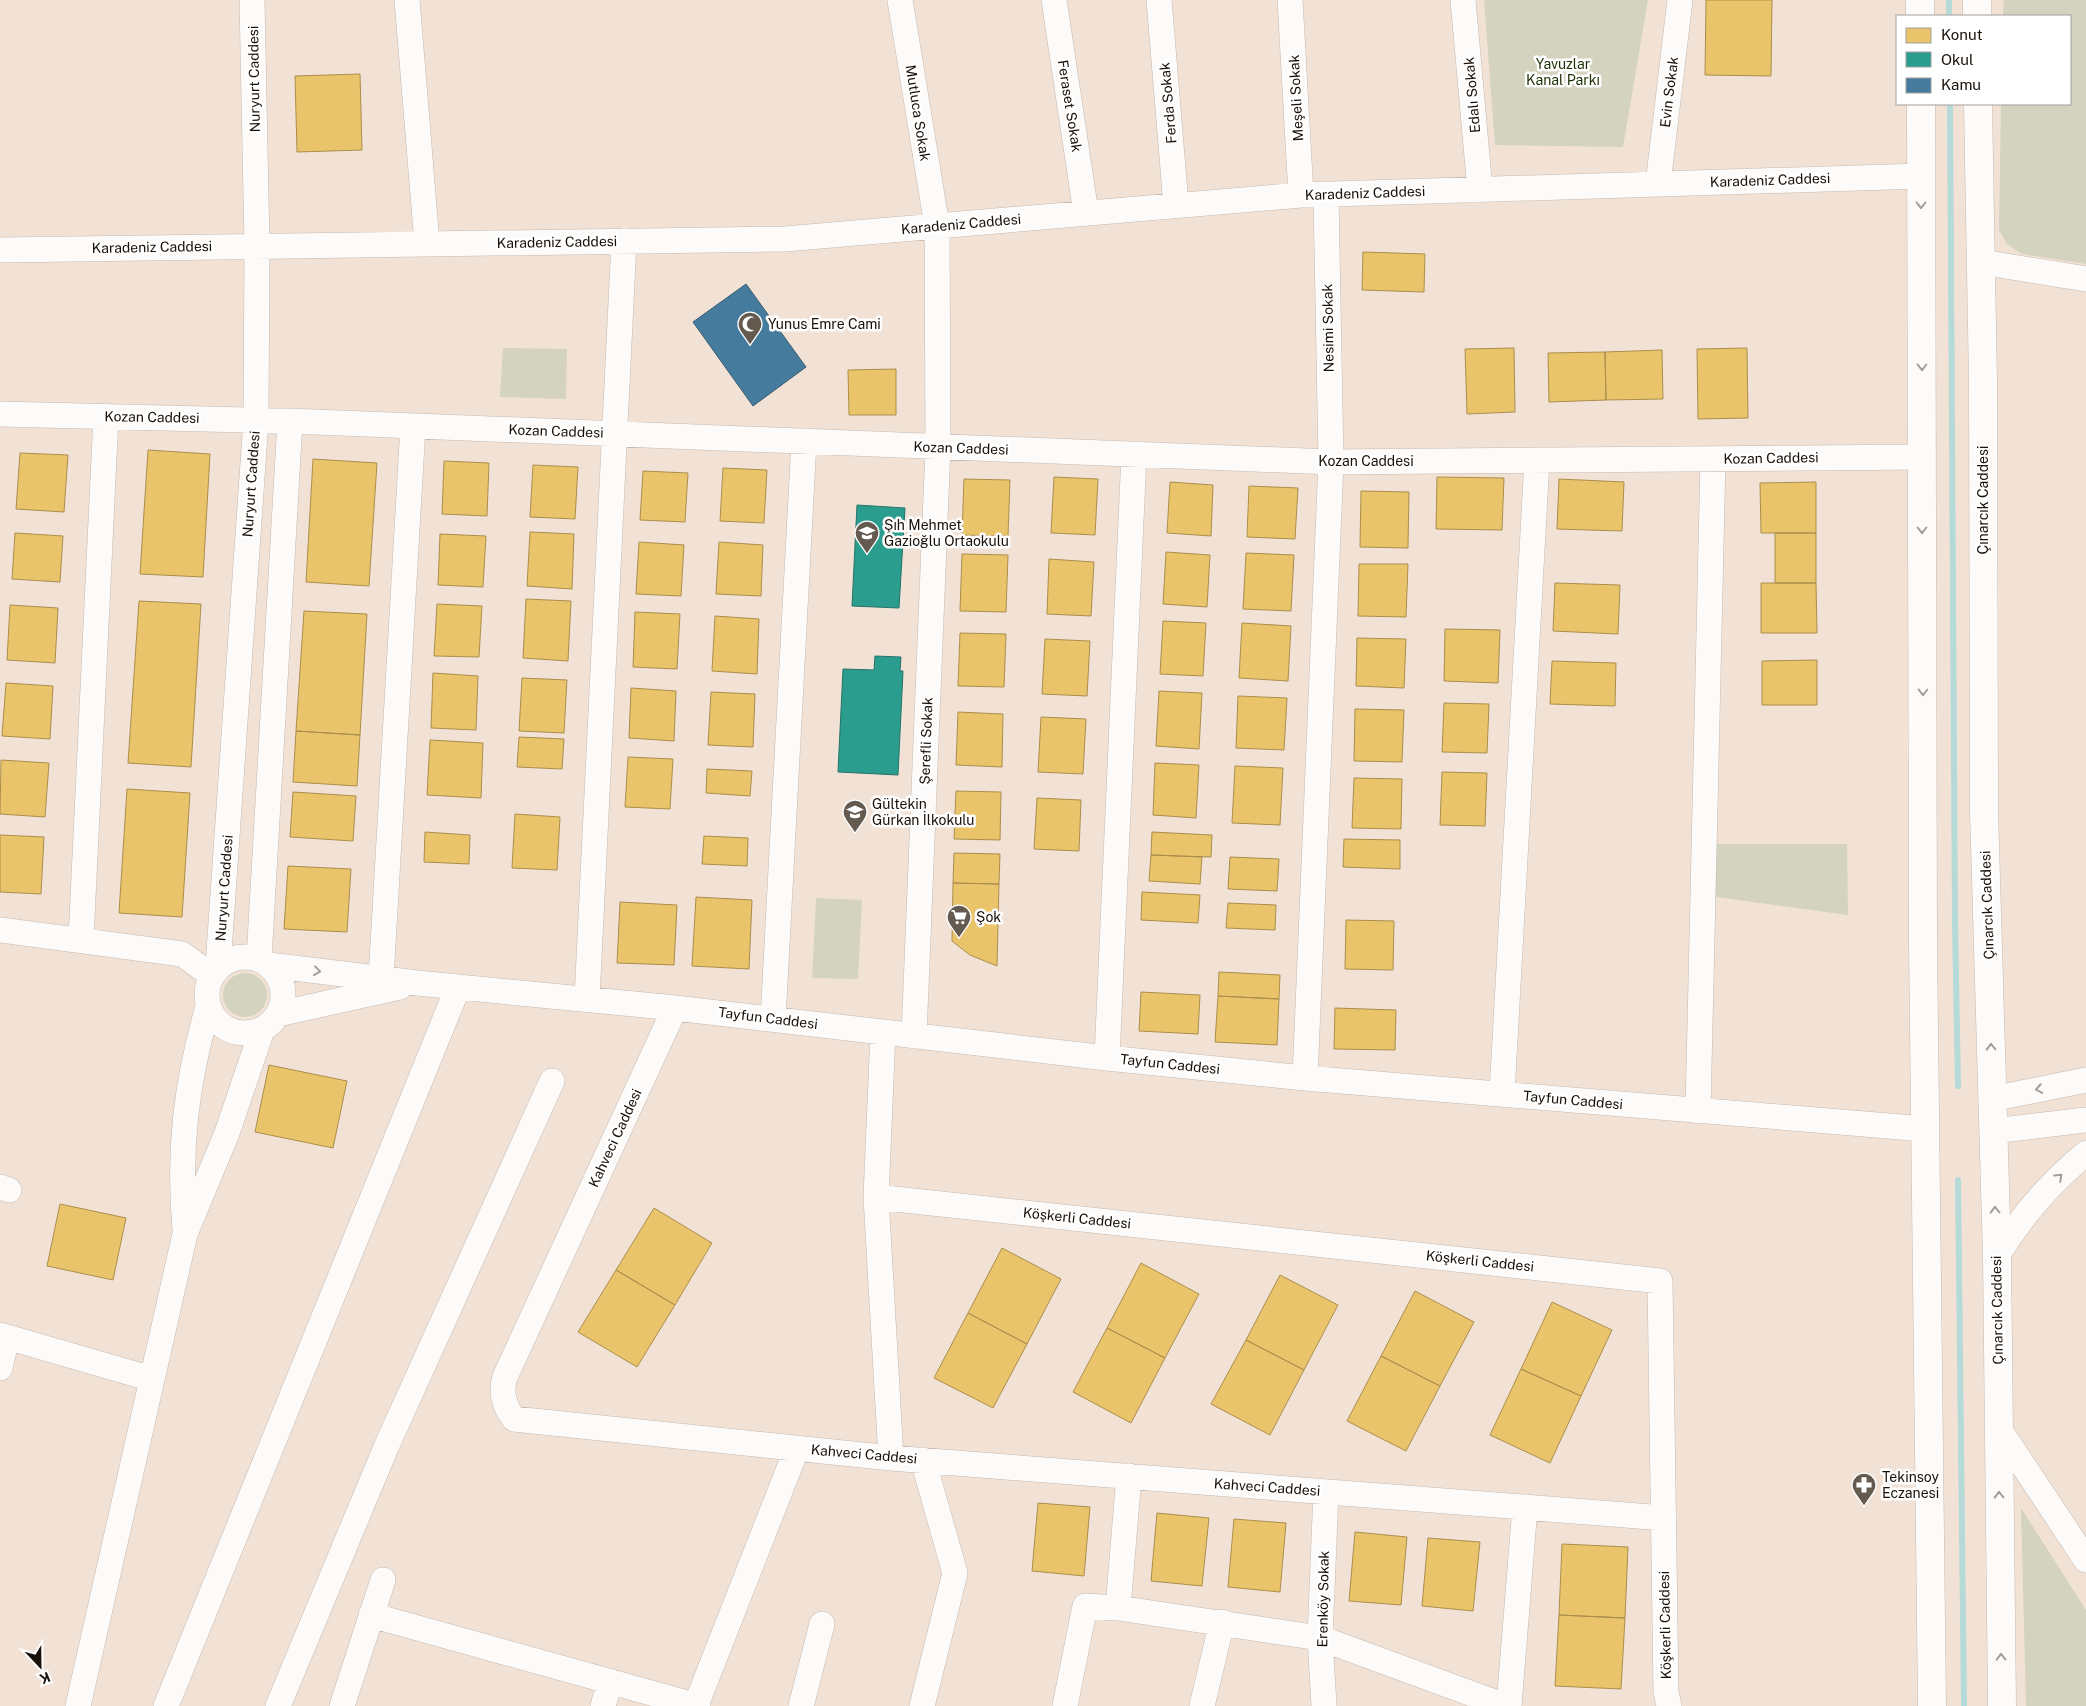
<svg xmlns="http://www.w3.org/2000/svg" width="2086" height="1706" viewBox="0 0 2086 1706" font-family="'Public Sans',sans-serif">
  <style>
    .green { fill: #d3d3bf }
    .homes { fill: #e9c46a; stroke: #ab8e4d }
    .schools { fill: #2a9d8f; stroke: #257366 }
    .public { fill: #457b9d; stroke: #385b70 }
    .lines { fill: none; stroke-linecap: round; stroke-linejoin: round }
    .stream { stroke: #b6dad7; stroke-width: 6 }
    .minor-casing { stroke: #c5b9b0; stroke-width: 26 }
    .major-casing { stroke: #c5b9b0; stroke-width: 29 }
    .minor { stroke: #fdfbf9; stroke-width: 25 }
    .major { stroke: #fdfbf9; stroke-width: 28 }
    .oneway { stroke: #a29d99 }
    .labels { text-anchor: middle; stroke-width: 5; stroke-linejoin: round; paint-order: stroke }
    .park-label { font-size: 14px; fill: #1f3104; stroke: #fff }
    .street-label { font-size: 14px; fill: #191008; stroke: #fff }
    .poi-label { font-size: 14px; fill: #191008; stroke: #fff; text-anchor: start }
  </style>
  <rect width="100%" height="100%" fill="#f2e2d6"/>
  <path class="green" d="M1484,0H1648L1623,147L1495,145Z
    M2004,0H2086V264L2022,254L2007,244L1999,230L2001,104H2070V16H2003Z
    M503,348L567,349L566,399L500,397Z
    M1710,844H1847L1848,915L1709,896Z
    M816,898L862,900L858,979L812,978Z
    M223 995a22 22 0 1 1 44 0a22 22 0 1 1-44 0Z
    M2021,1508L2086,1610V1706H2026Z"/>
  <path class="homes" d="M1706,0H1772L1771,76L1705,75Z
    M360,74L362,150L297,152L295,76Z
    M1363,252L1425,254L1424,292L1362,290Z
    M1514,348L1515,412L1467,414L1465,349Z
    M1747,348L1748,418L1698,419L1697,349Z
    M1662,350L1663,399L1606,400L1605,352Z
    M1605,352L1606,400L1549,402L1548,353Z
    M896,369V415H849L848,370Z
    M148,450L210,454L203,577L140,574Z
    M20,453L68,455L64,512L16,509Z
    M313,459L377,463L369,586L306,582Z
    M444,461L489,463L487,516L442,514Z
    M533,465L578,467L575,519L530,517Z
    M723,468L767,470L764,523L720,521Z
    M643,471L688,473L685,522L640,520Z
    M1054,477L1098,479L1095,535L1051,533Z
    M1437,477L1504,478L1502,530L1436,529Z
    M964,479L1010,480L1008,536L962,535Z
    M1559,479L1624,482L1622,531L1557,529Z
    M1170,482L1213,485L1211,536L1167,533Z
    M1816,482V533H1761L1760,483Z
    M1249,486L1298,488L1295,539L1247,537Z
    M1361,491L1409,492L1408,548L1360,547Z
    M530,532L574,534L572,589L527,586Z
    M15,533L63,536L60,582L12,579Z
    M1775,533H1816V583H1775Z
    M440,534L486,536L483,587L438,585Z
    M639,542L684,545L681,596L636,594Z
    M719,542L763,545L761,596L716,594Z
    M1166,552L1210,555L1207,607L1163,604Z
    M1246,553L1294,555L1291,611L1243,609Z
    M962,554L1008,555L1006,612L960,611Z
    M1049,559L1094,562L1091,616L1047,614Z
    M1359,564H1408L1406,617L1358,616Z
    M1555,583L1620,585L1618,634L1553,631Z
    M1761,583H1816L1817,633H1761Z
    M526,599L571,601L568,661L523,658Z
    M139,601L201,604L191,767L128,763Z
    M437,604L482,606L479,657L434,656Z
    M10,605L58,608L55,663L7,660Z
    M304,611L367,614L360,735L296,731Z
    M635,612L680,614L677,669L633,667Z
    M715,616L759,619L757,674L712,671Z
    M1163,621L1206,623L1203,676L1160,674Z
    M1242,623L1291,626L1288,681L1239,678Z
    M1445,629L1500,630L1498,683L1444,681Z
    M960,633L1006,634L1004,687L958,686Z
    M1357,638L1406,639L1404,688L1356,686Z
    M1045,639L1090,641L1087,696L1042,694Z
    M1817,660V705H1762V661Z
    M1552,661L1616,663L1615,706L1550,704Z
    M433,673L478,676L476,730L431,728Z
    M522,678L567,680L564,733L519,731Z
    M6,683L53,686L50,739L2,736Z
    M631,688L676,691L674,741L629,738Z
    M1159,691L1202,693L1199,749L1156,746Z
    M711,692L755,694L753,747L708,745Z
    M1238,696L1287,698L1284,750L1236,748Z
    M1444,703L1489,704L1487,753L1442,752Z
    M1355,709L1404,710L1402,762L1354,761Z
    M958,712L1003,714L1002,767L956,765Z
    M1041,717L1086,719L1083,774L1038,772Z
    M296,731L360,735L357,786L293,782Z
    M519,737L564,739L562,769L517,767Z
    M430,740L483,743L481,798L427,795Z
    M628,757L673,759L670,809L625,807Z
    M1,760L49,763L45,817L0,814Z
    M1155,763L1199,765L1196,818L1153,815Z
    M1235,766L1283,768L1280,825L1232,823Z
    M707,769L752,771L750,796L706,793Z
    M1442,772L1487,773L1485,826L1440,825Z
    M1354,778L1402,779L1401,829L1352,828Z
    M127,789L190,793L182,917L119,913Z
    M956,791L1001,792L1000,840L954,839Z
    M293,792L356,796L353,841L290,837Z
    M1037,798L1081,800L1079,851L1034,849Z
    M515,814L560,817L557,870L512,868Z
    M425,832L470,835L469,864L424,862Z
    M1152,832L1212,835L1211,857L1151,855Z
    M0,835L44,837L41,894L0,892Z
    M704,836L748,838L747,866L702,864Z
    M1344,839L1400,840V869L1343,867Z
    M954,853L1000,854L999,884L953,883Z
    M1151,855L1202,857L1200,884L1149,881Z
    M1230,857L1279,859L1277,891L1228,889Z
    M288,866L351,869L347,932L284,929Z
    M953,883L999,884L997,966L970,955L952,941Z
    M1142,892L1200,895L1198,923L1141,920Z
    M696,897L752,900L749,969L692,966Z
    M620,902L677,905L674,965L617,963Z
    M1228,903L1276,905L1275,930L1226,928Z
    M1346,920L1394,921L1393,970L1345,969Z
    M1219,972L1280,975L1279,999L1218,996Z
    M1141,992L1200,995L1198,1034L1139,1031Z
    M1218,996L1279,999L1277,1045L1215,1042Z
    M1335,1008L1396,1010L1395,1050L1334,1049Z
    M269,1065L347,1081L333,1148L255,1132Z
    M60,1204L126,1218L113,1280L47,1266Z
    M654,1208L712,1243L675,1305L616,1270Z
    M1002,1248L1061,1279L1027,1344L968,1313Z
    M1141,1263L1199,1294L1165,1358L1107,1328Z
    M616,1270L675,1305L637,1367L578,1332Z
    M1280,1275L1338,1305L1304,1370L1246,1340Z
    M1415,1291L1474,1322L1440,1386L1381,1356Z
    M1552,1302L1612,1330L1581,1396L1521,1369Z
    M968,1313L1027,1344L993,1408L934,1378Z
    M1107,1328L1165,1358L1131,1423L1073,1392Z
    M1246,1340L1304,1370L1270,1435L1211,1404Z
    M1381,1356L1440,1386L1406,1451L1347,1421Z
    M1521,1369L1581,1396L1550,1463L1490,1435Z
    M1038,1503L1090,1507L1084,1576L1032,1571Z
    M1157,1513L1209,1518L1202,1586L1151,1581Z
    M1234,1519L1286,1523L1280,1592L1228,1587Z
    M1355,1532L1407,1537L1401,1605L1349,1601Z
    M1428,1538L1480,1542L1473,1611L1422,1606Z
    M1562,1544L1628,1547L1625,1618L1559,1615Z
    M1559,1615L1625,1618L1621,1689L1555,1686Z"/>
  <path class="schools" d="M857,505L905,508L899,608L852,606Z
    M875,656L901,657L900,671H903L898,775L838,772L843,669L874,670Z"/>
  <path class="public" d="M746,284L806,367L753,406L693,322Z"/>
  <g class="lines">
    <path class="stream" d="M1949,0V16
      M1950,104L1955,923L1958,1086
      M1958,1180L1964,1706"/>
    <defs>
      <path id="minor" d="M407,0L427,243
        M900,0L937,226L938,447L914,1036
        M1054,0L1086,213
        M1159,0L1176,205
        M1290,0L1301,195
        M1463,0L1480,190
        M1658,184L1680,0
        M0,250L785,239L1301,195L1921,176
        M1981,262L2086,279
        M0,414L290,421L1331,462L1922,457
        M0,930L182,954L211,975
        M81,940L106,416
        M207 995a38 38 0 1 1 76 0a38 38 0 1 1-76 0Z
        M259,959L290,421
        M269,965L417,983L675,1008L1107,1058L1305,1078L1925,1129
        M218,966L256,420L257,246L252,0
        M381,979L413,426
        M587,999L624,241
        M675,1008L505,1377C500,1393 504,1406 514,1419L891,1458L1664,1518
        M278,1014L400,987
        M773,1019L804,441
        M883,1032L876,1197L891,1458
        M1107,1058L1134,454
        M1305,1078L1331,462L1326,195
        M1502,1094L1537,460
        M1992,1099L2086,1080
        M1698,1111L1713,459
        M1993,1131L2086,1120
        M0,1187L9,1190
        M876,1197L1660,1281L1666,1692L1669,1706
        M185,1229C178,1151 186,1083 208,1007
        M1997,1256C2021,1216 2050,1183 2086,1153
        M0,1335L152,1379
        M0,1368L7,1337
        M1999,1429L2086,1560
        M1118,1608L1129,1476
        M371,1615L698,1706
        M696,1705L797,1448
        M78,1706L185,1234L227,1133L262,1030
        M166,1706L458,987
        M278,1706L387,1445L552,1081
        M342,1706L383,1580
        M603,1706L610,1681
        M801,1706L822,1624
        M922,1706L955,1573L923,1460
        M1065,1706L1085,1606L1118,1608L1320,1638L1505,1706
        M1202,1706L1222,1622
        M1324,1706L1320,1638L1326,1492
        M1509,1706L1525,1507"/>
      <path id="major" d="M1920,0V16
        M1977,0V16
        M1921,104L1923,943L1932,1706
        M1978,104L1983,382L1984,810L1997,1256L2002,1706"/>
    </defs>
    <use href="#minor" class="minor-casing"/>
    <use href="#major" class="major-casing"/>
    <use href="#minor" class="minor"/>
    <use href="#major" class="major"/>
  </g>
  <defs><path id="oneway-chevron" d="M-2-3.5L2.5 0L-2 3.5" fill="none" stroke-width="1.6" stroke-linecap="round" stroke-linejoin="round" transform="scale(1.25)"/></defs>
  <g class="oneway">
    <use href="#oneway-chevron" transform="translate(1921 205) rotate(90)"/>
    <use href="#oneway-chevron" transform="translate(1922 367) rotate(90)"/>
    <use href="#oneway-chevron" transform="translate(1922 530) rotate(90)"/>
    <use href="#oneway-chevron" transform="translate(1923 692) rotate(90)"/>
    <use href="#oneway-chevron" transform="translate(317 971) rotate(7)"/>
    <use href="#oneway-chevron" transform="translate(1991 1047) rotate(-92)"/>
    <use href="#oneway-chevron" transform="translate(2039 1089) rotate(169)"/>
    <use href="#oneway-chevron" transform="translate(2059 1177) rotate(-44)"/>
    <use href="#oneway-chevron" transform="translate(1995 1210) rotate(-92)"/>
    <use href="#oneway-chevron" transform="translate(1999 1495) rotate(-91)"/>
    <use href="#oneway-chevron" transform="translate(2001 1657) rotate(-91)"/>
  </g>
  <defs>
    <symbol id="mosque-pin" viewBox="-11 -11 22 30"><path d="M0 17L-7.5 6A9.5 9.5 0 1 1 7.5 6Z" fill="#655a50" stroke="#fff"/><path d="M3.5-4.9A6 6 0 1 0 3.5 4.9A5 5 0 1 1 3.5-4.9Z" fill="#fff"/></symbol>
    <symbol id="school-pin" viewBox="-11 -11 22 30"><path d="M0 17L-7.5 6A9.5 9.5 0 1 1 7.5 6Z" fill="#655a50" stroke="#fff"/><path d="M0-5L7-2L0 1L-7-2ZM-4 1L0 2.5L4 1V4Q0 6-4 4Z" fill="#fff"/></symbol>
    <symbol id="supermarket-pin" viewBox="-11 -11 22 30"><path d="M0 17L-7.5 6A9.5 9.5 0 1 1 7.5 6Z" fill="#655a50" stroke="#fff"/><path d="M-6-5.5h2.5l.6 2H6L4.5 2H-2.5L-4.4-4H-6ZM-1.5 3.2a1.3 1.3 0 1 0 .1 0ZM3 3.2a1.3 1.3 0 1 0 .1 0Z" fill="#fff"/></symbol>
    <symbol id="pharmacy-pin" viewBox="-11 -11 22 30"><path d="M0 17L-7.5 6A9.5 9.5 0 1 1 7.5 6Z" fill="#655a50" stroke="#fff"/><path d="M-2-6h4v4h4v4h-4v4h-4v-4h-4v-4h4Z" fill="#fff"/></symbol>
  </defs>
  <g fill-rule="evenodd">
    <use href="#mosque-pin" x="736" y="310" width="28" height="38"/>
    <use href="#school-pin" x="853" y="519" width="28" height="38"/>
    <use href="#school-pin" x="841" y="798" width="28" height="38"/>
    <use href="#supermarket-pin" x="945" y="903" width="28" height="38"/>
    <use href="#pharmacy-pin" x="1850" y="1471" width="28" height="38"/>
  </g>
  <g class="labels">
    <g class="park-label">
      <text x="1563" y="69">Yavuzlar<tspan x="1563" dy="16">Kanal Parkı</tspan></text>
    </g>
    <g class="street-label">
      <text transform="translate(254 79) rotate(-91)" y="5">Nuryurt Caddesi</text>
      <text transform="translate(1669 92) rotate(-83)" y="5">Evin Sokak</text>
      <text transform="translate(1472 95) rotate(-95)" y="5">Edalı Sokak</text>
      <text transform="translate(1296 98) rotate(-93)" y="5">Meşeli Sokak</text>
      <text transform="translate(1168 103) rotate(-95)" y="5">Ferda Sokak</text>
      <text transform="translate(1070 106) rotate(81)" y="5">Feraset Sokak</text>
      <text transform="translate(918 113) rotate(81)" y="5">Mutluca Sokak</text>
      <text transform="translate(1770 180) rotate(-2)" y="5">Karadeniz Caddesi</text>
      <text transform="translate(1365 193) rotate(-2)" y="5">Karadeniz Caddesi</text>
      <text transform="translate(961 224) rotate(-5)" y="5">Karadeniz Caddesi</text>
      <text transform="translate(557 242) rotate(-1)" y="5">Karadeniz Caddesi</text>
      <text transform="translate(152 247) rotate(-1)" y="5">Karadeniz Caddesi</text>
      <text transform="translate(1328 328) rotate(-91)" y="5">Nesimi Sokak</text>
      <text transform="translate(152 417) rotate(1)" y="5">Kozan Caddesi</text>
      <text transform="translate(556 431) rotate(2)" y="5">Kozan Caddesi</text>
      <text transform="translate(961 448) rotate(2)" y="5">Kozan Caddesi</text>
      <text transform="translate(1771 458) rotate(-1)" y="5">Kozan Caddesi</text>
      <text x="1366" y="466">Kozan Caddesi</text>
      <text transform="translate(251 484) rotate(-86)" y="5">Nuryurt Caddesi</text>
      <text transform="translate(1983 500) rotate(-90)" y="5">Çınarcık Caddesi</text>
      <text transform="translate(926 741) rotate(-88)" y="5">Şerefli Sokak</text>
      <text transform="translate(224 888) rotate(-86)" y="5">Nuryurt Caddesi</text>
      <text transform="translate(1987 905) rotate(-92)" y="5">Çınarcık Caddesi</text>
      <text transform="translate(768 1018) rotate(7)" y="5">Tayfun Caddesi</text>
      <text transform="translate(1170 1064) rotate(6)" y="5">Tayfun Caddesi</text>
      <text transform="translate(1573 1100) rotate(5)" y="5">Tayfun Caddesi</text>
      <text transform="translate(615 1138) rotate(-65)" y="5">Kahveci Caddesi</text>
      <text transform="translate(1077 1218) rotate(6)" y="5">Köşkerli Caddesi</text>
      <text transform="translate(1480 1261) rotate(6)" y="5">Köşkerli Caddesi</text>
      <text transform="translate(1997 1310) rotate(-91)" y="5">Çınarcık Caddesi</text>
      <text transform="translate(864 1454) rotate(5)" y="5">Kahveci Caddesi</text>
      <text transform="translate(1267 1487) rotate(4)" y="5">Kahveci Caddesi</text>
      <text transform="translate(1323 1599) rotate(-89)" y="5">Erenköy Sokak</text>
      <text transform="translate(1665 1625) rotate(-91)" y="5">Köşkerli Caddesi</text>
    </g>
    <g class="poi-label">
      <text x="768" y="329">Yunus Emre Cami</text>
      <text x="884" y="530">Şıh Mehmet<tspan x="884" dy="16">Gazioğlu Ortaokulu</tspan></text>
      <text x="872" y="809">Gültekin<tspan x="872" dy="16">Gürkan İlkokulu</tspan></text>
      <text x="976" y="922">Şok</text>
      <text x="1882" y="1482">Tekinsoy<tspan x="1882" dy="16">Eczanesi</tspan></text>
    </g>
  </g>
  <rect x="1896" y="15" width="175" height="90" fill="#ffffff" stroke="#a39f9c"/>
  <rect x="1906" y="28" width="25" height="15" fill="#e9c46a" stroke="#a39f9c"/>
  <text x="1941" y="40" font-size="15" fill="#191008">Konut</text>
  <rect x="1906" y="52" width="25" height="15" fill="#2a9d8f" stroke="#a39f9c"/>
  <text x="1941" y="65" font-size="15" fill="#191008">Okul</text>
  <rect x="1906" y="78" width="25" height="15" fill="#457b9d" stroke="#a39f9c"/>
  <text x="1941" y="90" font-size="15" fill="#191008">Kamu</text>
  <g transform="translate(40 1666) rotate(158)" stroke="#ffffff" stroke-width="4" paint-order="stroke">
  <path d="M0-4L9 19L0 12L-9 19Z" fill="#191008"/>
  <text y="-8" font-size="14" font-weight="bold" text-anchor="middle" fill="#191008">K</text>
  </g>
</svg>
